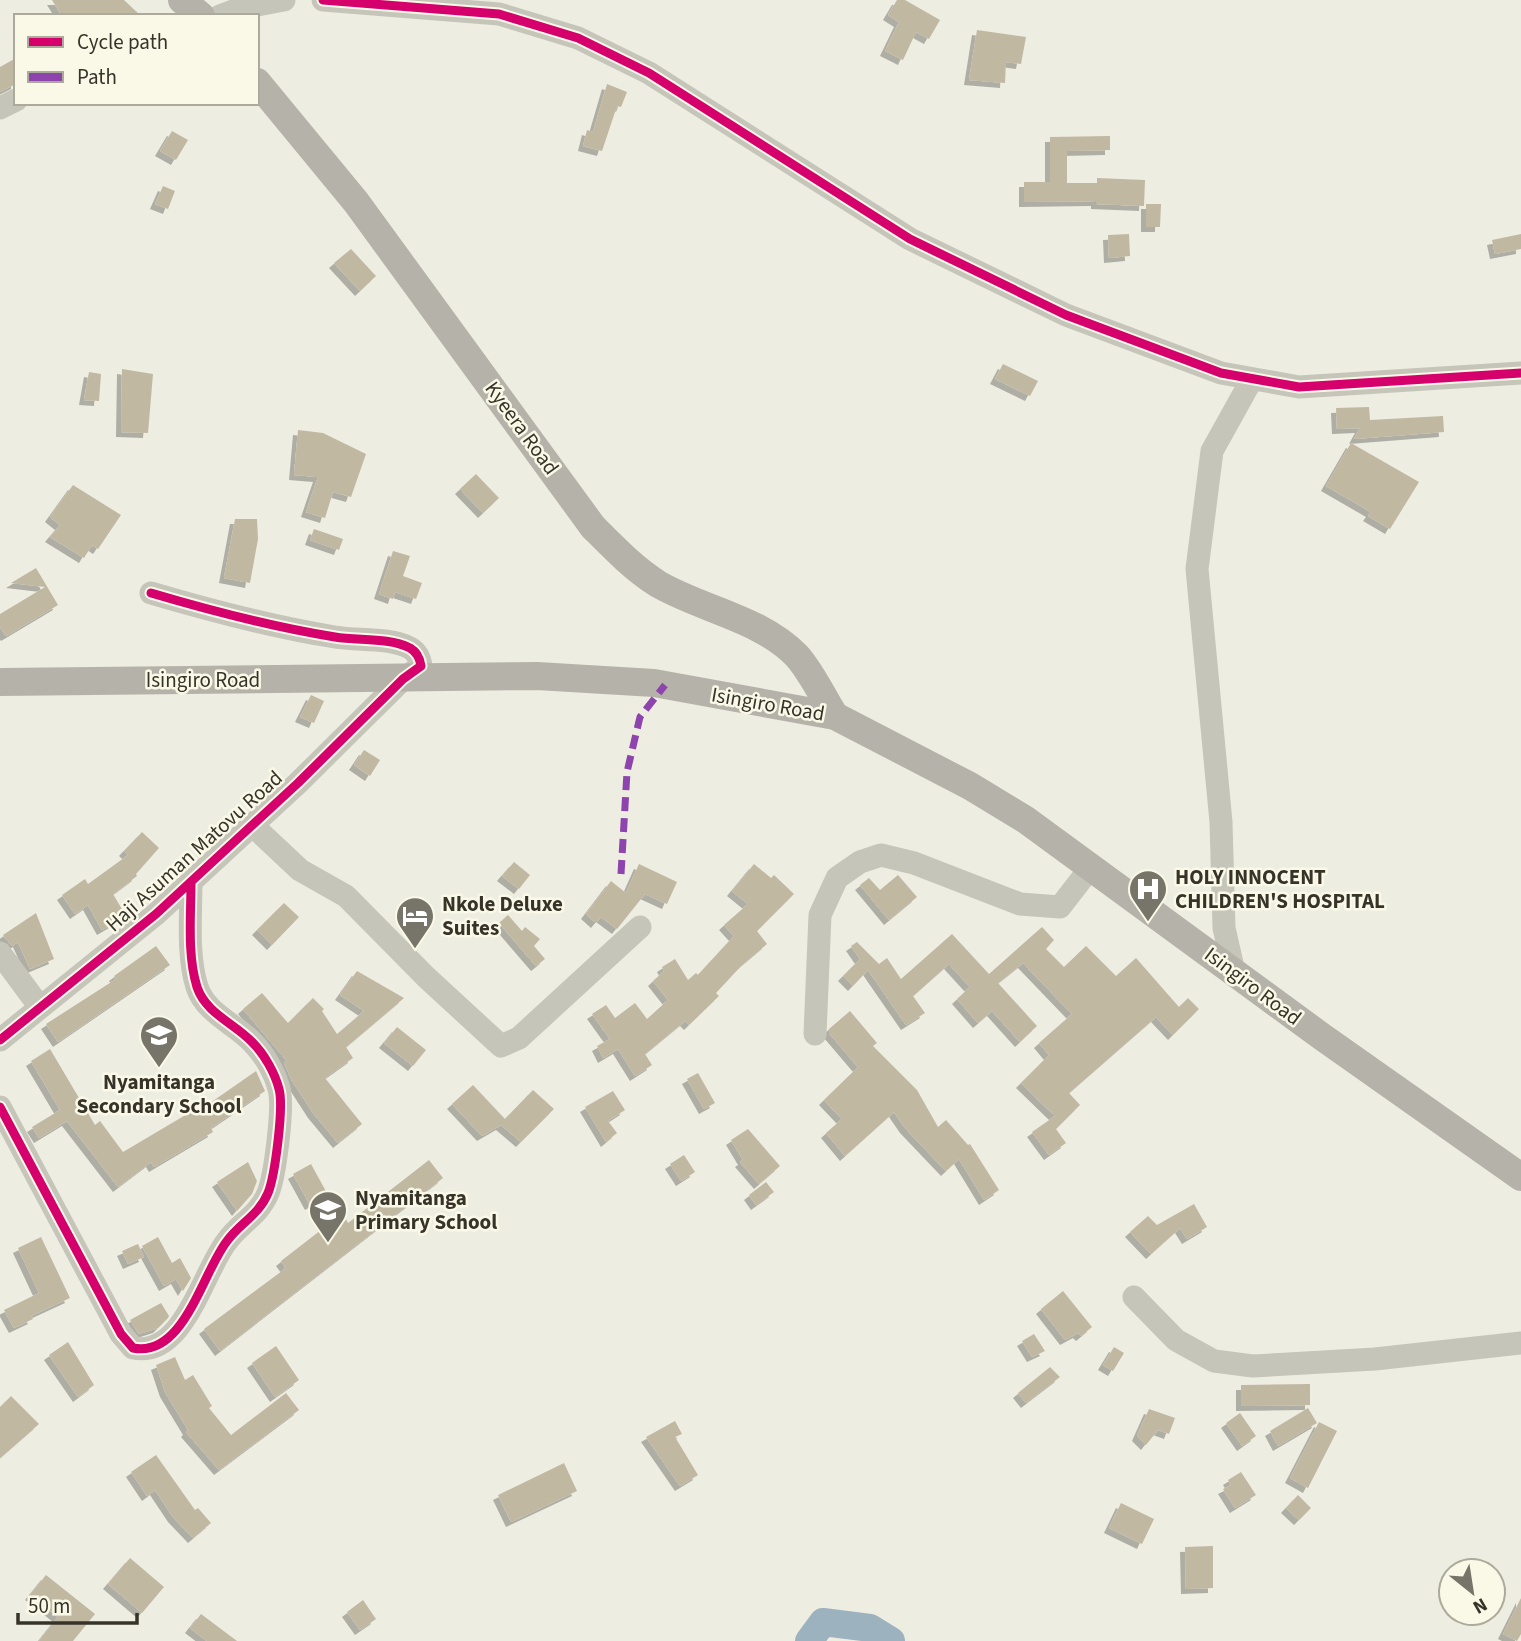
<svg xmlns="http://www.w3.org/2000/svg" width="1521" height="1641" viewBox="0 0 1521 1641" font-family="'Source Sans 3',sans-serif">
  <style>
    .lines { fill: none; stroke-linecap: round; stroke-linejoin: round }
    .river { stroke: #9db2bf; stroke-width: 28 }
    .building { fill: #c1b8a2; filter: url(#shadow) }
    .minor { stroke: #c6c5ba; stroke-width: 23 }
    .major { stroke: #b5b3a9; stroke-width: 28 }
    .quiet { stroke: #8e44ad; stroke-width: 7; stroke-dasharray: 14 7; stroke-linecap: butt }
    .cycleway-casing { stroke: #faf9e8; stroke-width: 13 }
    .cycleway { stroke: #d6006c; stroke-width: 9 }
    .labels { text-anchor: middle; stroke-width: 5; stroke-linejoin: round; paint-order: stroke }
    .street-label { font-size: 21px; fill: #373328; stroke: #faf9e8 }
    .poi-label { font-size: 21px; font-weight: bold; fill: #373328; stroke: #faf9e8; text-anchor: start }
  </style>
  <defs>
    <filter id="shadow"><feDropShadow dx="-5" dy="5" stdDeviation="0" flood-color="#0004"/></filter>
  </defs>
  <rect width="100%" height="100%" fill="#eeede1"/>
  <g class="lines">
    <path class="river" d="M809,1641L823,1622L870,1628L891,1641"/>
  </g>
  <path class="building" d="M52,0H124L141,16H62Z
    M897,0H905L940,20L929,39L916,32L903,60L885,51L899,22L888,15Z
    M977,30L1026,37L1021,64L1006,62L1005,83L969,80Z
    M16,58V84L0,92V67Z
    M607,84L627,92L621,107L617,106L602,151L583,146L587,130L593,132Z
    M172,131L188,140L176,160L160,151Z
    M1110,136V150L1067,151V183H1097V178L1145,180L1144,206L1096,204V201L1024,202V182H1050V137Z
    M163,186L175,191L168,209L155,204Z
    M1146,204H1161L1160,227H1146Z
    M1129,234L1130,256L1109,258L1108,235Z
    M1521,234V249L1495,254L1492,240Z
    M351,249L376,276L360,291L334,263Z
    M1003,364L1038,381L1030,396L995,379Z
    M122,369L153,374L148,433L121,432Z
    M89,372L101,374L99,401L84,400Z
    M1369,407L1370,420L1443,416L1444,432L1354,439L1360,428L1337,429L1336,408Z
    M298,430L323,433L366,454L351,497L333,492L325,518L306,512L318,477L294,475Z
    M1351,443L1419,482L1390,529L1368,516L1371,512L1326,486Z
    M476,474L499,498L483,513L460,489Z
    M73,485L121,515L98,549L92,545L84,558L50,537L60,525L50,517Z
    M235,519H257L258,539L250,583L224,578Z
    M314,529L343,539L339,550L310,540Z
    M393,551L410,556L403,576L422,583L416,599L395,592L393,599L379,594Z
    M36,568L58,605L6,636L0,627V614L45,587L11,583Z
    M311,695L324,701L314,723L300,717Z
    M364,750L380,760L370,776L354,765Z
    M142,832L159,848L136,874L137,876L113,894L126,916L102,930L88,905L75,914L62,895L85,879L88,884L128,855L124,851Z
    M514,862L530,875L519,889L502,876Z
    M639,864L677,882L667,904L645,894L617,929L601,917L596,923L586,914L611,881L626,893Z
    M754,864L771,878L774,875L794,894L757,931L767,944L742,965L716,993L719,996L689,1025L685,1021L645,1054L652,1065L635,1076L618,1049L603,1058L597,1046L610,1039L592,1014L606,1005L615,1018L635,1003L647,1019L668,1000L653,981L664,971L662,967L675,959L688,980L696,973L698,975L734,936L724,925L748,904L732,891Z
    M898,875L917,897L889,920L860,885L869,878L880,890Z
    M284,903L299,917L272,945L257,930Z
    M36,913L54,959L30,969L18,942L12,946L3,935Z
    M508,915L522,931L525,927L540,939L534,946L545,959L536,966L499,923Z
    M1042,927L1054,940L1046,949L1064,967L1086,946L1116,976L1136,958L1179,1007L1188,998L1199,1009L1173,1035L1156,1017L1069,1093L1080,1105L1056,1129L1066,1143L1049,1155L1032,1132L1055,1116L1021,1083L1049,1055L1039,1043L1072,1014L1023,963L998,983L1037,1026L1020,1042L992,1011L978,1023L957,999L970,987L949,964L913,996L925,1013L906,1025L868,970L853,986L843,976L860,959L851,946L857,942L879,964L887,958L901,979L952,934L989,974Z
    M156,946L170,965L58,1042L46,1024L116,979L114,976Z
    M357,971L404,998L346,1047L353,1058L325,1078L362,1124L338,1143L313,1113L291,1079L284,1063L287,1061L243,1009L262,993L288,1023L313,998L324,1009L322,1011L337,1034L364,1011L340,995Z
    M850,1011L877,1043L873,1046L917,1090L938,1127L946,1120L968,1145L970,1144L999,1190L984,1200L959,1159L946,1171L905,1128L894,1112L845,1156L826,1133L842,1119L824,1100L858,1067L829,1033V1029Z
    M397,1027L426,1050L413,1066L384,1043Z
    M50,1049L95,1125L100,1121L123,1152L199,1107L200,1110L256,1071L265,1091L211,1128L213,1132L154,1167L151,1162L118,1187L67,1121L39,1138L32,1127L60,1110L31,1061Z
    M698,1073L715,1103L704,1109L687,1079Z
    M473,1085L505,1119L533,1090L554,1109L521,1142L501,1125L482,1136L452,1104Z
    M613,1091L625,1110L608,1121L617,1133L606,1142L585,1107Z
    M748,1129L780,1166L759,1184L740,1162L743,1160L731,1140Z
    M684,1155L695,1172L681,1181L670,1164Z
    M429,1160L443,1178L220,1351L204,1329L286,1268L281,1261L343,1213L348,1223Z
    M248,1162L257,1181L252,1194L237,1211L217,1182Z
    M311,1164L328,1195L310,1205L293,1174Z
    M766,1182L774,1192L756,1205L749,1195Z
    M1194,1204L1207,1227L1187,1239L1180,1228L1151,1254L1130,1232L1148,1216L1157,1225Z
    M41,1237L70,1298L31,1316L33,1319L14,1328L4,1310L39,1293L18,1248Z
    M158,1237L172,1263L180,1258L191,1278L183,1291L176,1279L164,1286L142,1246Z
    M138,1244L144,1257L128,1264L122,1251Z
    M1063,1291L1092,1327L1081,1336L1078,1333L1065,1340L1041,1309Z
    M161,1303L169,1316L168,1318L158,1328L139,1334L130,1320Z
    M1034,1334L1045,1351L1032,1357L1022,1341Z
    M68,1342L94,1385L78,1397L49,1355Z
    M276,1346L299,1380L275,1397L252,1363Z
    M1114,1347L1124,1353L1113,1371L1103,1365Z
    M175,1357L185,1380L193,1375L212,1406L209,1408L231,1435L286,1393L299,1410L219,1470L186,1432L188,1430L165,1392L156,1365Z
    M1050,1367L1060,1377L1026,1403L1018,1393Z
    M1310,1384V1405L1241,1406V1385Z
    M11,1396L39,1424L0,1458V1407Z
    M1308,1408L1317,1423L1278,1446L1270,1431Z
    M1149,1409L1175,1418L1169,1434L1158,1430L1146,1445L1137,1436Z
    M1240,1413L1256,1436L1242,1446L1226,1423Z
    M675,1421L682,1434L675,1437L698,1475L680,1486L646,1437Z
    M1319,1422L1337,1431L1308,1488L1290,1478Z
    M156,1455L195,1510L198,1508L211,1523L193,1538L173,1517L155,1490L147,1496L131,1472Z
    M564,1463L577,1491L511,1522L498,1495Z
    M1241,1472L1256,1495L1235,1508L1223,1489L1231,1485L1228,1480Z
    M1298,1495L1311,1508L1299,1520L1286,1508Z
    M1121,1503L1154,1519L1142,1544L1109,1528Z
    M1213,1546V1588L1186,1589L1185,1547Z
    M130,1558L164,1587L142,1613L108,1584Z
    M46,1575L95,1614L73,1641H39L58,1617L30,1595Z
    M1521,1598V1634L1517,1641L1503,1634Z
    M363,1600L376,1619L360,1630L347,1612Z
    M201,1614L237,1641H207L190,1628Z"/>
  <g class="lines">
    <path class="minor" d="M323,0L499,14L578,38L649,73L910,239L1066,315L1221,373L1299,387L1521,373
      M220,16L241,8L284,0
      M0,108L16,100
      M252,825L300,870L346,896L426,977L501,1046L519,1038L640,927
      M0,953L39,1006
      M1234,972L1224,928L1221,822L1197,569L1212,451L1252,379
      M815,1034L820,915L837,878L860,862L881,855L914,863L1020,904L1060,907L1091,867
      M0,1040L156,914L298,783L403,679L421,666C420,659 417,652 410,648C388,637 359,641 335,637C272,627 212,611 151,593
      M0,1107L121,1334L133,1348C184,1358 202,1273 227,1241C240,1223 259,1215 268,1193C275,1176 284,1106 279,1089C275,1073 264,1054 253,1043C236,1024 206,1014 197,987C187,955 191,915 191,882
      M1134,1297L1176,1340L1214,1361L1253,1366L1375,1359L1521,1343"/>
    <path class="major" d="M182,0L201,16
      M257,82L356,202L593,527C614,548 633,568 658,584C703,610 760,618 797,656C812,673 823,697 835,716
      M0,682L537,676L654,683L835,716L970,786L1026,820L1321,1036L1521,1177"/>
    <path class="quiet" d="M621,874L627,772L640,717L665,685"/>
    <defs>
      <path id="cycleway" d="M323,0L499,14L578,38L649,73L910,239L1066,315L1221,373L1299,387L1521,373
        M0,1040L156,914L298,783L403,679L421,666C420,659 417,652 410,648C388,637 359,641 335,637C272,627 212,611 151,593
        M0,1107L121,1334L133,1348C184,1358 202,1273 227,1241C240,1223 259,1215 268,1193C275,1176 284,1106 279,1089C275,1073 264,1054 253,1043C236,1024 206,1014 197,987C187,955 191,915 191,882"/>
    </defs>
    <use href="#cycleway" class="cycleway-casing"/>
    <use href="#cycleway" class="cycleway"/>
  </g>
  <defs>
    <symbol id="hospital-pin" viewBox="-11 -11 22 30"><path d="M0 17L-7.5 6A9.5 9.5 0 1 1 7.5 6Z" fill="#777469" stroke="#faf9e8"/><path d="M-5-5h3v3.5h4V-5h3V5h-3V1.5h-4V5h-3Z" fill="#fff"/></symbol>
    <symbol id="hotel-pin" viewBox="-11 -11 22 30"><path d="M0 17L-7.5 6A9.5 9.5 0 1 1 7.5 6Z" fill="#777469" stroke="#faf9e8"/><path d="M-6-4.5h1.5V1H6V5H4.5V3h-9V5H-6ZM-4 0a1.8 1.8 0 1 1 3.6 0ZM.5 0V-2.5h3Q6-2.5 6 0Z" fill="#fff"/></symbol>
    <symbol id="school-pin" viewBox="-11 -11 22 30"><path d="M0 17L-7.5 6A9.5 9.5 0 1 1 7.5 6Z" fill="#777469" stroke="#faf9e8"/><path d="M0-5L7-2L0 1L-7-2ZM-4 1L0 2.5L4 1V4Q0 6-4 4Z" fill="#fff"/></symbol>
  </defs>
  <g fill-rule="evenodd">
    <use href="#hospital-pin" x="1126" y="867" width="44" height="60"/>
    <use href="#hotel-pin" x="393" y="894" width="44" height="60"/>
    <use href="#school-pin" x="137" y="1013" width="44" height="60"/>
    <use href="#school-pin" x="306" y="1188" width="44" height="60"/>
  </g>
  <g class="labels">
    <g class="street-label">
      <text transform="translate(522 428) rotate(54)" y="7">Kyeera Road</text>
      <text x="203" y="687">Isingiro Road</text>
      <text transform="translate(768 704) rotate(10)" y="7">Isingiro Road</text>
      <text transform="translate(194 851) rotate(-42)" y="7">Haji Asuman Matovu Road</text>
      <text transform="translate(1253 986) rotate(37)" y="7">Isingiro Road</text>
    </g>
    <g class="poi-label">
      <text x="1175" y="884">HOLY INNOCENT<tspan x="1175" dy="24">CHILDREN'S HOSPITAL</tspan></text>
      <text x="442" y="911">Nkole Deluxe<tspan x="442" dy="24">Suites</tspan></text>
      <text x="159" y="1089" text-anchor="middle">Nyamitanga<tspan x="159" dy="24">Secondary School</tspan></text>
      <text x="355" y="1205">Nyamitanga<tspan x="355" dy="24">Primary School</tspan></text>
    </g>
  </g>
  <rect x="14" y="14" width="245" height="91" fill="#faf9e8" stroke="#acaa9b" stroke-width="2"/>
  <rect x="28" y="37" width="35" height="10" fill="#d6006c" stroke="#acaa9b" stroke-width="2"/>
  <text x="77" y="49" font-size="21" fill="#373328">Cycle path</text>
  <rect x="28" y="72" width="35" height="10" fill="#8e44ad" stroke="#acaa9b" stroke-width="2"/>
  <text x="77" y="84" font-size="21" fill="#373328">Path</text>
  <g transform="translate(1472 1592) rotate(150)"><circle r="33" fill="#faf9e8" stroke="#acaa9b" stroke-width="2"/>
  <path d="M0-5L12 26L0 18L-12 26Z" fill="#777469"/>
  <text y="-10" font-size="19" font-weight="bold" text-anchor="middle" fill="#373328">N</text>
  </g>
  <path d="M18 1613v10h119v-10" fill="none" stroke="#373328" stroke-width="3.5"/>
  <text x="28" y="1613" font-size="21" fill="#373328" stroke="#faf9e8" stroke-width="5" paint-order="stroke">50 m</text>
</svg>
